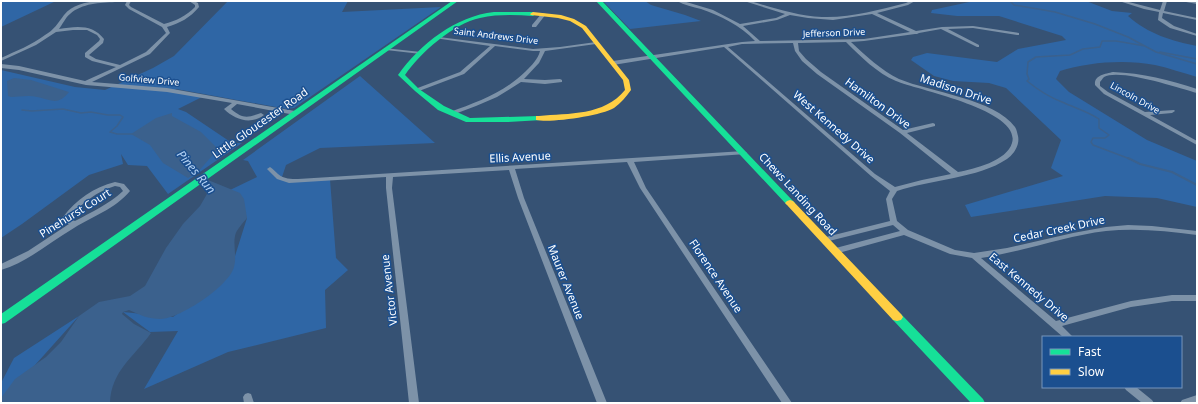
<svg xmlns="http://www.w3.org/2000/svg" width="1198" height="404" viewBox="0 0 1198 404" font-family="'Noto Sans',sans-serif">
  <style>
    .green { fill: #2f66a5 }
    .water { fill: #3b618d }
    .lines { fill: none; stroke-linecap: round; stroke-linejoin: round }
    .stream-far1 { stroke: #3b618d; stroke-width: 1.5 }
    .stream { stroke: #3b618d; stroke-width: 2 }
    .street { fill: #7d92a8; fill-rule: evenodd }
    .fast { fill: #16e098; fill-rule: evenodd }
    .slow { fill: #ffcf43; fill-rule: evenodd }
    .labels { text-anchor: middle; stroke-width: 3; stroke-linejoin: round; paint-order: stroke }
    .far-street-label { font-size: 9px; fill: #fff; stroke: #1b4f8f }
    .street-label { font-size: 11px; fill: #fff; stroke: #1b4f8f }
    .water-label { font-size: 12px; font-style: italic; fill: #b5d3f5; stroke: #1b4f8f }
  </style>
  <rect width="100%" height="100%" fill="#365274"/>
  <path class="green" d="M5,1H56L1,27V3Z
    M228,1H348L342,12L441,7L294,108L287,109L176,89L174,91L204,96L178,109L186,112L232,143H242L168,194L147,166L128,165L121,154L123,164L89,175L22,224L1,238V70L75,87L105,90L153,68L174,56Z
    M603,1H645L651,5L685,15L701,21L630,29Z
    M974,1H1086L1112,11L1132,13L1128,16C1148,34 1172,41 1197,46V77C1183,73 1169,68 1155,65C1126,59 1087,62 1060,71L1056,79L1069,92L1147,140L1197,161V207L1157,198L1105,196L971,217L965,205L1063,176L1051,168L1061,140L1006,88L989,83L953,81L934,76L911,60L913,57L927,53L997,62L1018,49L1066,40L1062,36L999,16H957L931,13L932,10Z
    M360,76L435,143L320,148L286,165L281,180L330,179L336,258L348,270L325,290L326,328L228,352L144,389L178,331L150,332L123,312L173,317L229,275L247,218L230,190L257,177L248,161L243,160Z
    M79,316L1,403V383L14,358Z"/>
  <path class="water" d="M14,78L31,80L69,92C58,106 52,100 37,97C29,95 19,97 11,97L8,96L7,81Z
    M172,113V116L201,132L218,149L197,173L188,178L163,163L150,145L131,134L156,118Z
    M208,180L240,193L244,199L247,218C243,223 236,230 235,236C233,246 237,256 234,267C229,286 181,318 161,319C148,319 140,315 129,310L123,312L122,314L134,324L151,333C134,357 111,371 110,403H1V398L15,379L46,357L61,342L79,316L99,302L130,296L145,286L166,248L183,224L200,206L207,194L203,184Z"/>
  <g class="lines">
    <path class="stream-far1" d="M1010,1L1014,5L1055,12L1095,24L1128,37L1156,52L1197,64
      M1160,52L1197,59
      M22,110L32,111L63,109L81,113L91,112L108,115H120L123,117L117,126L110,132L117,134H133
      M1130,159L1093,145L1091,142L1093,138H1105L1109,135L1099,128V119C1087,111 1075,108 1062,102C1049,97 1038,90 1027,81L1029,79L1027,74L1028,62L1036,57L1070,55L1083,49L1100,47L1102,41H1116L1145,46"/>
    <path class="stream" d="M1128,158L1140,164L1172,172L1197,185"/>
    <path class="street" d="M98,1H117L115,2C100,3 82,3 70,14C65,18 63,24 59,29C76,26 93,24 104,39L103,43L89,55L96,59L120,65L146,52L166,33L162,27L129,9L125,5L127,1H131L129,5L131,7L164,24C176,21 186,16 195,7V5L189,1H194L198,3L199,7C190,18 180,23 167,27L170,33L150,54L92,82L167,88L295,111L298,113L295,115L237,104L231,109C243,119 247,118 261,113L264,115C251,125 235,120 224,109L232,103L167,92L86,85L19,70L1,68V64L19,66L85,81L116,67L92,61L85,57V53L99,41L100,39L97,35L87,30H73L56,32L36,45L1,61V58C16,51 32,45 45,35C54,30 58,23 64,15C72,5 85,2 98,1Z
      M677,1H683L713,10L740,24L776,18L785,14L744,1H750C774,8 797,16 822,17C851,18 878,10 906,3L910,1H915L908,5L877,13L916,31L942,27L973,26L1019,33V35H1017L973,28L948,29L979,45V47H977L941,29L919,33L917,34H915L864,41L851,42C866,56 881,70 899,79C930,92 995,99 1015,127C1017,130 1017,133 1018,136C1020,145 1014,154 1007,159C979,178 930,180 897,191L892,199L897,221L908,230L955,250L974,253L1007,248L1073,233L1106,227L1128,225L1152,226L1197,231V235C1167,231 1136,228 1106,231C1064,236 1023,252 981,258L1056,321L1131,301L1172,295H1197V301H1172L1131,307L1062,326L1073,337H1063L972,258L950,254L904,235L835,254L832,253L831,251L832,249L900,231L893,225L825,242L821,240L822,238L890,221L886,199L890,191L871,176L724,47L613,65L610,63L613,61L742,42L755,41C740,25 721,16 701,9C693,7 684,5 677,1ZM872,14L910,32L864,39L760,41L743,26L777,20L790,15L808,18L833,20ZM846,42C861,57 877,73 896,81C917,90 1022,110 1012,143C1007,161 974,169 958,172L907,133L935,126V124L933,123L903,130L821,72L806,59L799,51L798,43ZM793,43L795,51L802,61L817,74L900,133L951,174L922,180L895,187L875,174L728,47L742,44Z
      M1119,1H1125L1160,10L1163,1H1167L1164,11L1197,18V20L1163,13L1162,18L1174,26L1197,34V36L1170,28L1158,20L1159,12L1144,9Z
      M1185,1L1197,2V4L1186,2Z
      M542,13L546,14L536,27H532V25Z
      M439,37L533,49L560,47L596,42L598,43L596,44L545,51L539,63L524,79L545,80L560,79L562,80V82L545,84L521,82L497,97L476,106L452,115L449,113L450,112C478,102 505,92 526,71C532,65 538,59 540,51H533L495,46L464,74L419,91H415V89L460,72L490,46L441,39L439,38Z
      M384,48L421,52L423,53L421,54L386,50L384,49Z
      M1113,72C1142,73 1170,80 1197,89V93C1179,88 1119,68 1104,77C1102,79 1101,81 1100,82V86L1108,92L1145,112L1174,110L1175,111L1172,113L1150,115L1197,141V145L1104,94L1095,85C1094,75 1105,74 1113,72Z
      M744,151L747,153L746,154L634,162L646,188L792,403H782L640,188L627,162L515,169L524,198L607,403H597L518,198L509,170L393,177L392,188L419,403H409L386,188V177L289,183L277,179L267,169L270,167C273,169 275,171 278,174C284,179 291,179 298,179Z
      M115,182L124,184L130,191C115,209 93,216 74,228C50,242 28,262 1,270V264L28,251L69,224L66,223L63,217C76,200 94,187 115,182ZM115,186L120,187L123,191C109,204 92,212 75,221L72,220L71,217C81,203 98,191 115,186Z
      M1124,387H1136L1152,400L1154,403H1142L1126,390Z
      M248,393L251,394L254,403H244L243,397L245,394Z
      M1197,395V403H1180L1182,400Z"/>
    <path class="fast" d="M452,1H458L5,323L1,324V314Z
      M596,1H602L793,201L795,203L793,205H787Z
      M494,12H533L536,14L533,16C516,15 498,14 480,18C454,23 420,53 405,75L419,89L444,106L470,118L539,116H542V120L508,122H466L438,110L415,91L398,75C420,44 456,16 494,12Z
      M897,313L901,314L983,399L985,403H971L893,320L891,317L893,314Z"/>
    <path class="slow" d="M533,12L561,15L574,19L586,26L629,80L631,90C626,97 621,103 614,108C600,116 552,123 536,120V116H539C569,113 604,116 625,90L623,80L582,28L570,21L558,18L531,15L530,14Z
      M790,200L793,201L901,314L903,317L901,320L897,321L893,320L787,205L785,203L787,201Z"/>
  </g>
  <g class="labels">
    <g class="far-street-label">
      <text transform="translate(834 33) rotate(-2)" y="3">Jefferson Drive</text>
      <text transform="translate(496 36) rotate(7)" y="3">Saint Andrews Drive</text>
      <text transform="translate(149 80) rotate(5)" y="3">Golfview Drive</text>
      <text transform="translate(1135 98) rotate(29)" y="3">Lincoln Drive</text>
    </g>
    <g class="street-label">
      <text transform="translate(956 89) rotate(18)" y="4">Madison Drive</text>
      <text transform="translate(878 103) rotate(36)" y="4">Hamilton Drive</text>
      <text transform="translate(260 123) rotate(-35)" y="4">Little Gloucester Road</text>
      <text transform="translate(834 127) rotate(41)" y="4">West Kennedy Drive</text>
      <text transform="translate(520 157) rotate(-3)" y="4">Ellis Avenue</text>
      <text transform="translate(798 194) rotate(47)" y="4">Chews Landing Road</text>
      <text transform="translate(75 213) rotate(-32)" y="4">Pinehurst Court</text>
      <text transform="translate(1059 229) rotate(-12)" y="4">Cedar Creek Drive</text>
      <text transform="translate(716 276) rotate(56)" y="4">Florence Avenue</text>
      <text transform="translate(566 282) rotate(68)" y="4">Maurer Avenue</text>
      <text transform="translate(1029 287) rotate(40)" y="4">East Kennedy Drive</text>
      <text transform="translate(389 290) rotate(-97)" y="4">Victor Avenue</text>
    </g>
    <g class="water-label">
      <text transform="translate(196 172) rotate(50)" y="4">Pines Run</text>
    </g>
  </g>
  <rect width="1198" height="404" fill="none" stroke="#ffffff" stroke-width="4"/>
  <rect x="1042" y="336" width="140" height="52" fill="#1b4f8f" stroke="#7695bc"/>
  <rect x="1050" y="349" width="20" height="6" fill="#16e098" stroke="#7695bc"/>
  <text x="1078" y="356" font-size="12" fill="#ffffff">Fast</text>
  <rect x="1050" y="369" width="20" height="6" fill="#ffcf43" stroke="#7695bc"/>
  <text x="1078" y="376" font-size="12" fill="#ffffff">Slow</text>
</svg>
